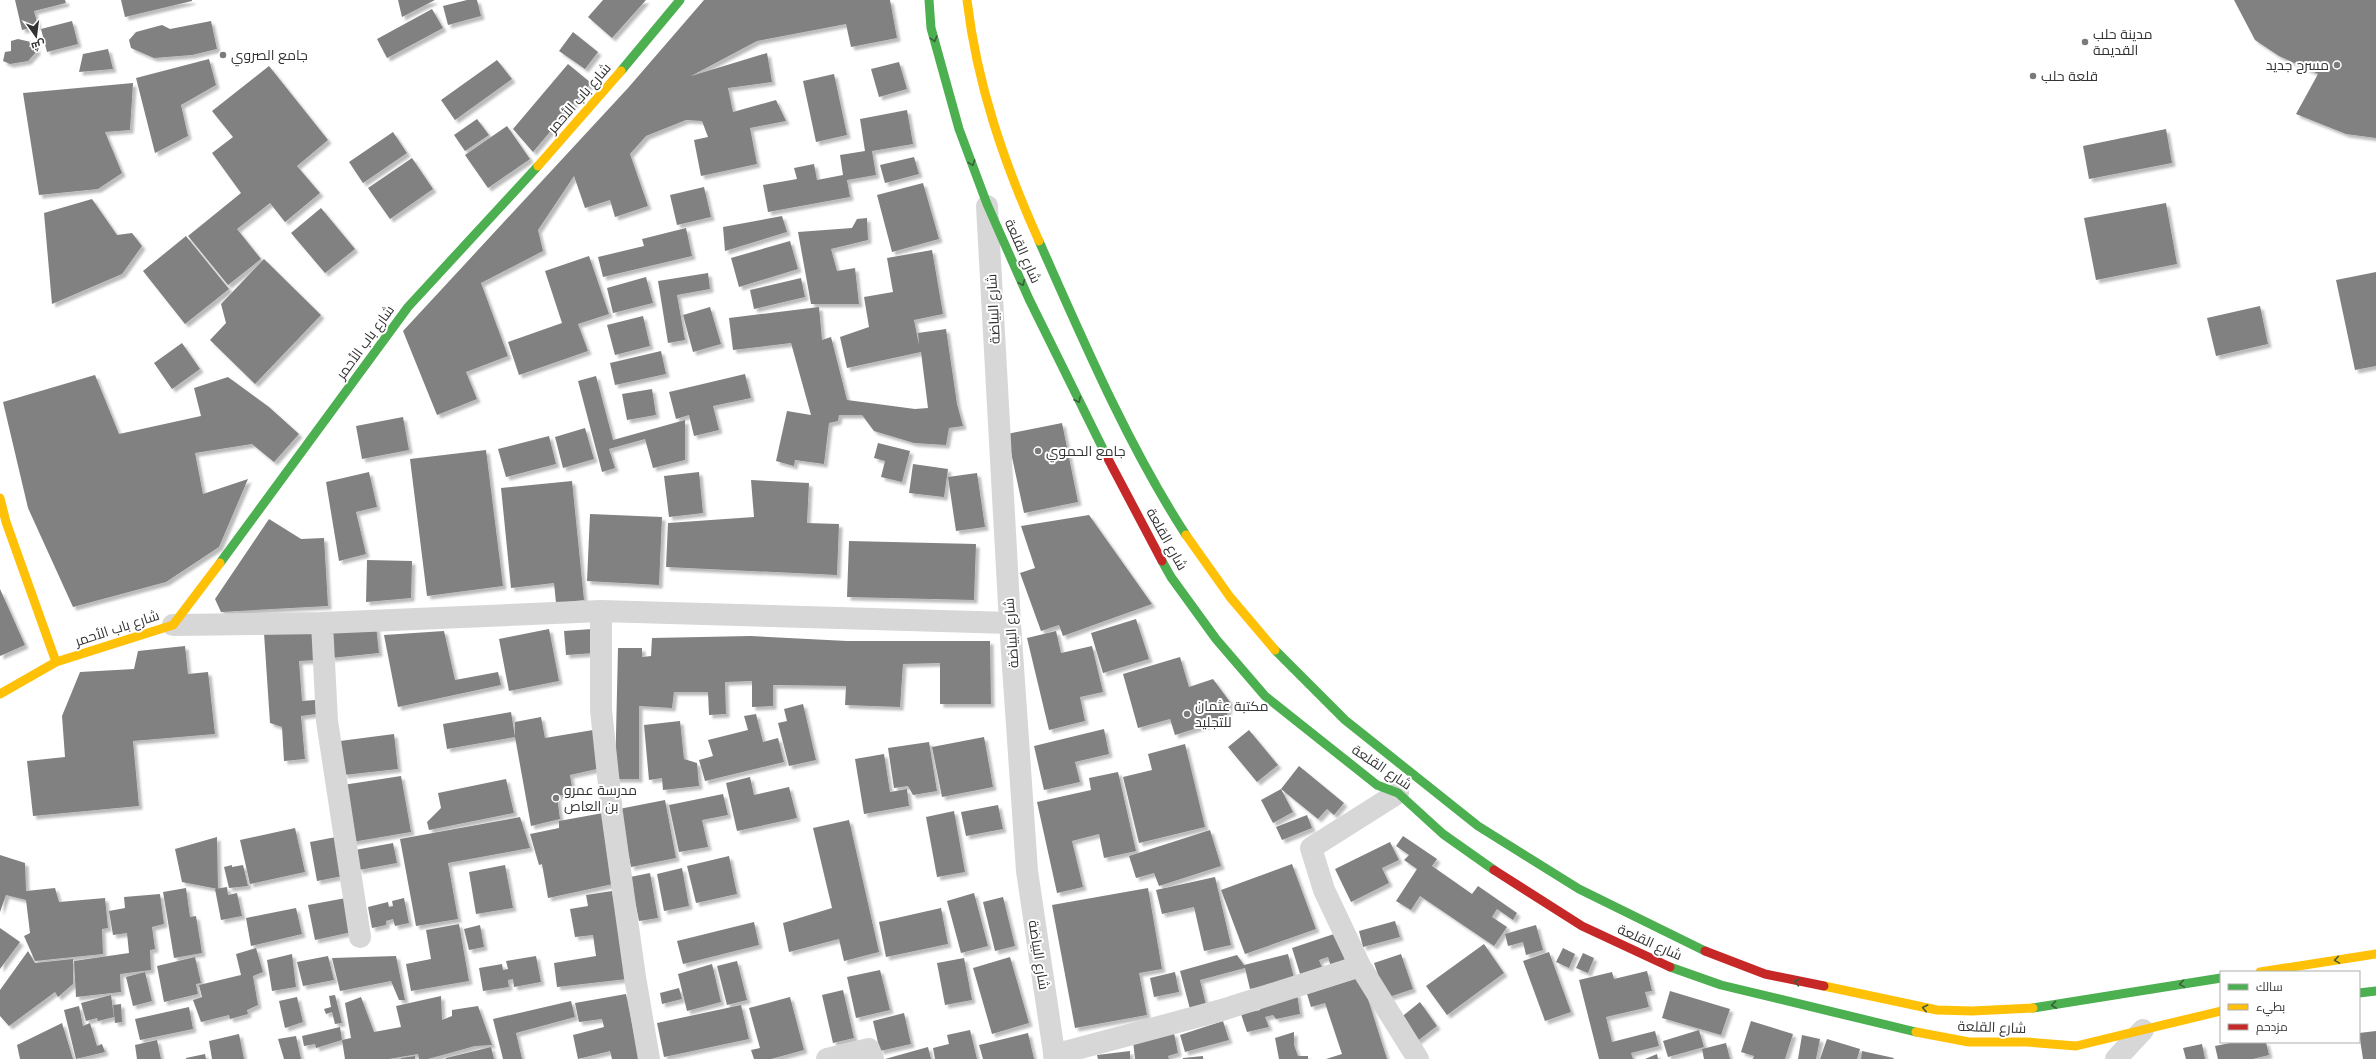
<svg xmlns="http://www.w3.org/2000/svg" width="2376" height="1059" viewBox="0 0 2376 1059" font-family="'Varela Round',Cairo,sans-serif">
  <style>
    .building { fill: #818181; filter: url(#shadow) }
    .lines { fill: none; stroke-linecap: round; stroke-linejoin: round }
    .street { stroke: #d7d7d7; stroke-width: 22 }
    .fast { stroke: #4caf50; stroke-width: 9 }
    .slow { stroke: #ffc107; stroke-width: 9 }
    .jam { stroke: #c62828; stroke-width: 9 }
    .oneway { stroke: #3c5e3d }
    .poi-dot { fill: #7a7a7a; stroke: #fff; stroke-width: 1.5 }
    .labels { text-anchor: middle; stroke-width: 4; stroke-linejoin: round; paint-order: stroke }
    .poi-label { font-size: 14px; fill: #333; stroke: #fff; text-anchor: start }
    .street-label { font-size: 14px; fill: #333; stroke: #fff }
  </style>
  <defs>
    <filter id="shadow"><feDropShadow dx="3.5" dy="3.5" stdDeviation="1" flood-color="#0004"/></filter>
  </defs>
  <rect width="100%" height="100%" fill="#fff"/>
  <path class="building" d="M15,0H65L66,3L34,11L38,26L22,30Z
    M121,0H192V1L125,17Z
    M398,0H435L402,17Z
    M467,0H477L481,16L448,25L443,6Z
    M603,0H646L612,38L588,17Z
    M704,0H890L897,38L851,47L846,24L757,41L691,76L767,53L772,82L728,88L733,112L776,100L786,121L750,128L757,164L701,176L694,140L708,137L702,121L686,120L646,136L630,154L648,206L615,217L610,200L585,208L574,176L538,230L543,251L481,283L508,356L466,372L477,399L437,415L403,331L628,88Z
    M2234,0H2376V138L2346,134L2296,114L2318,74L2279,56L2255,40Z
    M432,9L443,28L387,58L377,39Z
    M72,21L78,44L47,52L41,29Z
    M211,21L217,49L192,55L154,58L131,48L129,40L136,32L162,25L170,29Z
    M573,32L598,52L585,69L559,51Z
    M18,39L35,43L37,51L28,61L10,64L3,61L5,52L11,51V41Z
    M108,49L113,69L79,72L83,54Z
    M209,59L216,85L181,105L188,136L155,153L136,78Z
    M497,60L512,79L455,120L441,100Z
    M899,62L907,89L879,97L871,69Z
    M568,64L591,83L533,152L513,129Z
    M269,66L328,140L297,166L320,193L285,222L270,203L237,229L261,259L228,285L188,236L241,193L212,153L233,137L212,111Z
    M834,74L847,135L816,142L803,81Z
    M133,83L130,130L105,132L122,173L98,189L39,195L23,93Z
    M907,110L913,144L872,151L876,175L847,180L850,197L768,212L763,185L797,179L794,168L814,164L817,180L843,175L840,155L865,151L860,119Z
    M477,119L489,135L465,151L454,135Z
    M507,126L530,159L488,188L465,155Z
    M2166,129L2172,163L2089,179L2083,146Z
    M393,132L407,153L363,183L349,162Z
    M914,157L919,174L885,183L880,165Z
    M412,158L433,189L390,219L368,188Z
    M923,183L939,239L892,252L877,195Z
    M704,187L711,217L677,225L670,195Z
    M92,199L117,235L132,233L142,246L122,274L52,304L44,213Z
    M2166,203L2177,264L2096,280L2084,218Z
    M321,208L355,249L325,273L291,233Z
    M782,216L787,232L725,251L723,227Z
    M867,218L868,240L831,249L837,271L855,268L859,304H811L798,232L852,228L857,219Z
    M686,228L692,256L603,277L598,257L644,246L642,239Z
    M186,236L229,289L185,324L143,271Z
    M790,241L798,269L739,287L731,258Z
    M932,250L943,314L914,320L919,345L918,333L946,329L957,404L963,426L949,428L946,445L914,443L874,431L862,415H839L838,421L829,423L824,464L795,460L794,466L776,461L787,411L811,415L791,343L733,350L729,318L819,307L822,340L831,337L847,400L915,409L928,408L921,352L847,368L840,337L869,327L864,297L893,292L887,258Z
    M589,256L609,314L578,324L588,351L519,375L508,342L562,323L545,271Z
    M264,259L321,315L255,384L210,340L226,323L221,304Z
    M2376,272V366L2355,370L2336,280Z
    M708,273L710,289L677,295L685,340L668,343L658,281Z
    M646,277L653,303L613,313L607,288Z
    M801,278L805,297L754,309L750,290Z
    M2260,306L2268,344L2216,356L2207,318Z
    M710,307L721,344L693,352L683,315Z
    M643,316L650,346L615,355L607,325Z
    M182,343L200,369L172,389L154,363Z
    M661,351L666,374L615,385L610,363Z
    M745,374L751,398L713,406L719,430L694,436L689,415L676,419L669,392Z
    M95,375L119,434L201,416L194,388L228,377L269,407L299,434L274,462L252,444L195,453L203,494L248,479L219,547L166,582L73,607L28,508L3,402Z
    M596,376L613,440L685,420V460L653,468L645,439L609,449L615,468L602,472L578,381Z
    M652,389L656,415L627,420L622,394Z
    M403,417L409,450L362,459L356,426Z
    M1062,423L1078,502L1024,513L1007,434Z
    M585,428L594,459L563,468L555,437Z
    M549,436L556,464L506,477L498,449Z
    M878,443L910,451L902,482L881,477L885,461L874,458Z
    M486,450L503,586L427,596L410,459Z
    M913,464L948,469L944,497L909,493Z
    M369,472L377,507L356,512L366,554L339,561L326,482Z
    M699,472L703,513L669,517L664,476Z
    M977,473L985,527L956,531L948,477Z
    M751,480L809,483L807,523L839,524L837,575L666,567L668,523L754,517Z
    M572,481L584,600L556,603L554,583L511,588L501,488Z
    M590,514L662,517L659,585L587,581Z
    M1089,515L1152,604L1063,636L1059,625L1041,631L1020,573L1035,568L1021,526Z
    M269,519L301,539L324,538L328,606L221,612L215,599Z
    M849,541L976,544L974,600L847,597Z
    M367,560L412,561L411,598L366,602Z
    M0,589L25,645L0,656Z
    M1136,619L1149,659L1103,673L1091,633Z
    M376,626L379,653L331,658L328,631Z
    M549,629L559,681L509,691L499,639Z
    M592,629L594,653L566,655L564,631Z
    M315,630L317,660L299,661L302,701L315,700L316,714L301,716L305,759L284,761L282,727L270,723L264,633Z
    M444,631L455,680L498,672L501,685L398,707L384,635Z
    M1056,631L1061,653L1092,646L1103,692L1080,697L1085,721L1049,730L1027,638Z
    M751,636L847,641H990L991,704H940V663L903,664L900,707L845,705L846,686L773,685V706L752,707V681L725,682L726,714L709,715L708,692H674L672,708L639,706V779H615L618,648H642V657L651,656L652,638Z
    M185,646L188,674L208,672L215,734L133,741L139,806L33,816L27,761L65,757L62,716L80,672L134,669L138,651Z
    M1180,657L1189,687L1213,679L1230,702L1226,719L1175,735L1170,719L1138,728L1123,674Z
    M803,704L816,760L789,766L778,723L787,721L784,709Z
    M511,712L515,737L447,749L443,724Z
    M756,714L763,742L778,738L784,762L705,781L699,760L713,756L708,740L748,730L744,716Z
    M541,717L545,738L593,730L597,769L570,775L573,793L557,796L560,819L531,826L515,737V722Z
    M680,721L684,759L697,763L699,786L663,790L662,778L649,780L644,725Z
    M1104,729L1109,754L1075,762L1080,782L1044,790L1034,746Z
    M1249,730L1278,765L1257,782L1228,747Z
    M394,734L398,769L344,775L340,741Z
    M984,737L993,787L942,797L932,747Z
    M929,742L937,791L913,795L908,786L894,788L888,748Z
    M1185,744L1205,827L1139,843L1123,777L1152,770L1148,754Z
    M884,754L890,792L907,789L909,806L864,814L855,759Z
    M1299,766L1344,803L1334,815L1327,809L1318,819L1281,789Z
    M1118,772L1136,851L1104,858L1099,834L1072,841L1083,887L1057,893L1037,802L1091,790L1089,778Z
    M401,776L411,832L352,842L343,785Z
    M750,777L754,795L789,787L797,818L737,831L726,783Z
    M506,779L514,813L429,830L427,822L441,808L438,793Z
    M1281,789L1293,812L1273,823L1261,800Z
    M723,794L728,815L702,820L708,847L679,852L669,805Z
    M665,800L676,858L631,867L619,809Z
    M998,805L1003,829L966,836L961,812Z
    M954,811L965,872L937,877L926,817Z
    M603,813L613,884L548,898L542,864L539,865L530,834L559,828V821Z
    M1307,815L1312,828L1282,840L1276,827Z
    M520,817L530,848L448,863L458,919L416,926L400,839Z
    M849,820L879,952L844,961L839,939L789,952L783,923L832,908L813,828Z
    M295,828L305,872L250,884L240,840Z
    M1210,830L1221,866L1159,886L1154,873L1136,878L1129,856Z
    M1403,836L1437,859L1432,866L1472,894L1478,886L1517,913L1513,920L1497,909L1492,917L1507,927L1494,946L1420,896L1411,910L1396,901L1417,869L1404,860L1409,855L1396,846Z
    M217,837L218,889L182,882L175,849Z
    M336,837L343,876L317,881L310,842Z
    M1390,842L1399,860L1382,868L1389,883L1351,902L1335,869Z
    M393,843L397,863L359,870L355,850Z
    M0,855L25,863L26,891L55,888L59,902L105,898L108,928L102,929L103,954L35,961L24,936L30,933L26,900L6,895L0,912Z
    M729,856L737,894L696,903L687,866Z
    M1292,864L1316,929L1245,954L1221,890Z
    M232,865V867L243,865L248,886L229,888L224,867Z
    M505,865L513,908L476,914L469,872Z
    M682,868L689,906L664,911L657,874Z
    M650,873L658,918L639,921L630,877Z
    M1215,877L1231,945L1204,951L1194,907L1162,914L1156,890Z
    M227,887L228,895L237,893L242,916L221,920L215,889Z
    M186,888L190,917L196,916L202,953L174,958L163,892Z
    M1148,888L1162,969L1139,973L1147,1015L1075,1028L1052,905Z
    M612,891L627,979L557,987L554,963L596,956L593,935L575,937L570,909L588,906L586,895Z
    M974,893L988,946L961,953L947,901Z
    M160,894L164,924L152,927L155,949L150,950L151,970L120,974L121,992L76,997L74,961L129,953L127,933L113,935L109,911L125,908L124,897Z
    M1003,897L1015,946L995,951L983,902Z
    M346,898L352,932L315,940L308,905Z
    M404,898L409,923L395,926L393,919L386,921V925L372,928L368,907L388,902L389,907L393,906L392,901Z
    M296,908L302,934L251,946L246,918Z
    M941,908L948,944L886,957L879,922Z
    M1395,921L1400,937L1363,947L1359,931Z
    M754,922L759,945L683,964L677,941Z
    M459,924L469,981L411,991L406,964L431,959L426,930Z
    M480,925L484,947L469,950L464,929Z
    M1536,925L1543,950L1526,955L1523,942L1508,946L1505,934Z
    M0,928L20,942L0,969Z
    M1337,933L1346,963L1331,967L1328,957L1319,960L1323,970L1301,977L1292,948Z
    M1484,944L1504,973L1447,1015L1426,986Z
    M256,948L263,972L253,976L258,1005L247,1010L248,1014L230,1019L229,1015L201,1022L193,1000L202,997L199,985L241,975L236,954Z
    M1563,948L1575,954L1569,968L1556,962Z
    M28,951L35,963L73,959V984L58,997L55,992L9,1026L0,1016V990Z
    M1549,952L1571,1012L1545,1021L1523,961Z
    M1583,953L1594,958L1588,973L1576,968Z
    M292,954L296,987L272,991L267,960Z
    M1288,954L1294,978L1250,989L1245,968L1200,980L1206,1005L1190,1009L1180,971L1237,955L1244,965Z
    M1401,954L1413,989L1386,998L1374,963Z
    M328,956L334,980L303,986L297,962Z
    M396,956L405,1000H399L391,981L340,991L332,958Z
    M536,956L541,982L514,987L513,979L508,980L509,987L483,991L479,968L502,964L503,970L508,969L506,961Z
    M195,957L201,983L196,984L198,994L164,1002L157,966Z
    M1010,957L1029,1023L992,1034L973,968Z
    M964,958L972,1000L945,1005L937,963Z
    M737,961L747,1000L727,1005L717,966Z
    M712,964L721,1002L687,1011L678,974Z
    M880,970L890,1010L856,1018L847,977Z
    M1647,971L1652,991L1645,992L1649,1007L1606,1017L1612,1042L1655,1031L1659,1046L1631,1053L1633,1059H1599L1579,980L1612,972L1614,979Z
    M145,972L152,1001L133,1006L126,977Z
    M1175,972L1179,992L1154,997L1150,978Z
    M1361,977L1387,1059H1326L1342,1054L1325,1003L1311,1007L1307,994Z
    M679,988L682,999L662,1004L660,993Z
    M843,990L854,1038L833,1043L822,995Z
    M1670,991L1730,1009L1721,1035L1662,1018Z
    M1297,993L1300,1014L1276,1019L1273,1015L1265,1017L1269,1027L1247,1032L1241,1014L1260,1010V1005Z
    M626,994L639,1059H612L610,1051L578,1059L573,1035L604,1027L602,1019L579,1022L575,1003Z
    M111,995L114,1017L98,1021L97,1018L86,1021L81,1003Z
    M335,995L342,1023L335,1024L332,1012L326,1014L324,1009L331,1007L329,996Z
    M441,996L442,1020L452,1016V1010L478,1006L492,1045L475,1046L428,1059H419L418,1054L389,1059H345L342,1040L316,1048L315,1044L304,1046L302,1036L340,1027L342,1040L351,1038L345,1003L361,997L374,1032L401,1027L396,1006Z
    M297,997L303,1022L285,1028L279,1001Z
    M790,997L804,1050L771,1059H754L751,1050L760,1048L749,1008Z
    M571,1001L575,1017L516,1033L522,1059H503L493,1019Z
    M1420,1002L1437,1026L1416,1042L1399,1019Z
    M121,1004L122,1022L115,1023L113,1005Z
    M741,1005L749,1039L664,1057L657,1023Z
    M79,1006L83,1026L90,1023L97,1046L102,1044L105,1052L76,1059L64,1010Z
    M189,1007L193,1029L140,1040L135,1019Z
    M904,1013L911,1044L880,1051L873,1021Z
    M1223,1021L1229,1040L1185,1052L1180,1035Z
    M1751,1021L1793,1034L1785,1059H1753L1754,1056L1741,1052Z
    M62,1023L73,1059H20L17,1045Z
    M970,1030L977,1059H935L933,1048L949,1044L947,1035Z
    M1699,1030L1704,1047L1668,1057L1663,1041Z
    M2376,1031V1059H2363L2359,1033Z
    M1294,1032V1045L1298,1056H1308V1059H1279L1275,1038Z
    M1028,1033L1034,1059H983L979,1045Z
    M1174,1033L1178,1053L1168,1056L1169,1059H1135L1133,1041Z
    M239,1034L244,1059H212L209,1041Z
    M1802,1035L1820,1039L1816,1059H1798Z
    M296,1036L301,1059H284L278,1039Z
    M1827,1039L1860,1049L1857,1059H1820Z
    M157,1040L161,1059H137L135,1045Z
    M2235,1042H2266L2269,1055L2253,1059H2218L2215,1046Z
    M1726,1043L1730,1059H1704L1702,1049Z
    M2202,1044L2205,1059H2186L2183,1048Z
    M491,1047L494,1059H446V1058Z
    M928,1047L931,1059H885Z
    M1130,1051V1059H1098L1097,1055Z
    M1862,1051L1894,1058L1893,1059H1861Z
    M205,1054L206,1059H186V1058Z
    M1657,1054L1658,1059H1645Z
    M415,1056V1059H401V1058Z
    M1203,1056V1059H1183V1058Z"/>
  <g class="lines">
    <path class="street" d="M987,206L1010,623L1027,871L1055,1059
      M601,611V710L612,813L635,977L649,1059
      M322,623L327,721L360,937
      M173,625L322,623L601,611L1010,623
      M1398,793L1311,848L1324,890L1360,966L1418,1059
      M1054,1055L1222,1010L1360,966
      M827,1059L869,1049L873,1059
      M2116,1059L2143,1030"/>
    <path class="fast" d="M929,0L931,28L959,129L987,204L1029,299L1106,455
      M621,71L680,0
      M1039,241C1082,338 1128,446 1186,535
      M1162,561L1171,577L1216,639L1265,696L1377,785L1398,793L1443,834L1494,870
      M220,563L408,307L538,166
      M1275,650L1345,720L1478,826L1579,889L1705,951
      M1670,967L1721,985L1916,1032
      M2359,993L2376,991
      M2033,1008L2221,978"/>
    <path class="slow" d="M967,0C977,85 1004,163 1039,241
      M538,166L621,71
      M0,498L6,522L56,662
      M1186,535L1230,597L1275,650
      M0,694L56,662L173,625L220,563
      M2260,972L2376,954
      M1824,986L1937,1010L1972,1011L2033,1008
      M1916,1032L1969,1042H2027L2076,1046L2221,1011"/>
    <path class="jam" d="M1106,455L1162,561
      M1494,870L1582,926L1670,967
      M1705,951L1765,974L1824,986"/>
  </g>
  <defs><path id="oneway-chevron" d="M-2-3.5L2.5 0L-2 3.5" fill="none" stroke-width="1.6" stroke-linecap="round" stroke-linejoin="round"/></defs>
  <g class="oneway">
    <use href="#oneway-chevron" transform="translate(934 39) rotate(74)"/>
    <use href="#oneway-chevron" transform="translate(972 163) rotate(70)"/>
    <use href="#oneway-chevron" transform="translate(1022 283) rotate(66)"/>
    <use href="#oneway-chevron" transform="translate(1078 400) rotate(64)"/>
    <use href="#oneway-chevron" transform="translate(2337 960) rotate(171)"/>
    <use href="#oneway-chevron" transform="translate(1797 982) rotate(-170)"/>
    <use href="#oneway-chevron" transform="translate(2182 984) rotate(171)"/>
    <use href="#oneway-chevron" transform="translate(2054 1005) rotate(174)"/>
    <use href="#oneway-chevron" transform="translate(1925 1008) rotate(-167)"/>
  </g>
  <g class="poi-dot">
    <circle cx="2085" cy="42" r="4"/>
    <circle cx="223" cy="55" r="4"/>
    <circle cx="2337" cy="65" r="4"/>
    <circle cx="2033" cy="76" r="4"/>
    <circle cx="1038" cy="451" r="4"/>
    <circle cx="1187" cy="714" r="4"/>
    <circle cx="556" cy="798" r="4"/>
  </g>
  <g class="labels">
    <g class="poi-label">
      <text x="2093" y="39">مدينة حلب<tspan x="2093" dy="16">القديمة</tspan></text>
      <text x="231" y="60">جامع الصروي</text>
      <text x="2329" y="70" text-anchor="end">مسرح جديد</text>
      <text x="2041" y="81">قلعة حلب</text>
      <text x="1046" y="456">جامع الحموي</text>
      <text x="1195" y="711">مكتبة عثمان<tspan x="1195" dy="16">للتجليد</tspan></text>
      <text x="564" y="795">مدرسة عمرو<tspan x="564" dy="16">بن العاص</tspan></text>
    </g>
    <g class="street-label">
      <text transform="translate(579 98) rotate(-49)" y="5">شارع باب الأحمر</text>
      <text transform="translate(1023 251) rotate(66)" y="5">شارع القلعة</text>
      <text transform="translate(993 309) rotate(-93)" y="5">شارع البياضة</text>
      <text transform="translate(365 342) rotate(-54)" y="5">شارع باب الأحمر</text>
      <text transform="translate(1167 539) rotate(61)" y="5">شارع القلعة</text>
      <text transform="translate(117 628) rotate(-18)" y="5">شارع باب الأحمر</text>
      <text transform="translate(1011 633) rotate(-94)" y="5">شارع البياضة</text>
      <text transform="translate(1382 767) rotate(34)" y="5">شارع القلعة</text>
      <text transform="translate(1650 942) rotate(24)" y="5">شارع القلعة</text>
      <text transform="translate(1039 955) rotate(81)" y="5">شارع البياضة</text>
      <text transform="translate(1992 1027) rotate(2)" y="5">شارع القلعة</text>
    </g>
  </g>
  <rect x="2220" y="971" width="140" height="72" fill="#ffffff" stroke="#adadad"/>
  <rect x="2228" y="984" width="20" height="6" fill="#4caf50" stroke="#adadad"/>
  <text x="2256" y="991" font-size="12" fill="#333333">سالك</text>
  <rect x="2228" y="1004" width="20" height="6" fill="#ffc107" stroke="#adadad"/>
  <text x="2256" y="1011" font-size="12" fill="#333333">بطيء</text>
  <rect x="2228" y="1024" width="20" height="6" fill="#c62828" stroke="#adadad"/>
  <text x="2256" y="1031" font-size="12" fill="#333333">مزدحم</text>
  <g transform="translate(36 36) rotate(166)" stroke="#ffffff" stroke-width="3" paint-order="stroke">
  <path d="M0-3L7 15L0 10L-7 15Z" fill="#333333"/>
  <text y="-6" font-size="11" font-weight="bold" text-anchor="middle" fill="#333333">ش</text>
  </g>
</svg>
